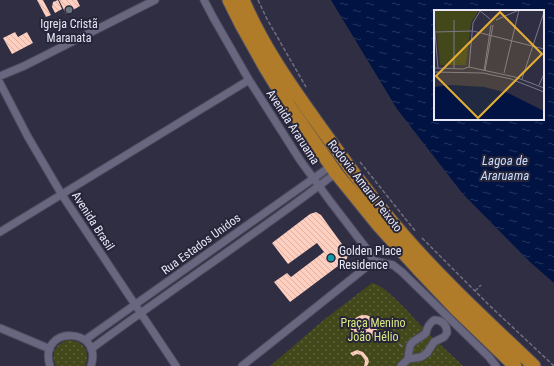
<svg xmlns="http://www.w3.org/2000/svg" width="554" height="366" viewBox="0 0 554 366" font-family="'Roboto Condensed',sans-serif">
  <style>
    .park { fill: url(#park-dots) }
    .water { fill: url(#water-ripples); fill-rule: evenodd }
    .building { fill: url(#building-back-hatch) }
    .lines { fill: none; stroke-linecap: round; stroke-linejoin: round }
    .street-casing { stroke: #4e4c5e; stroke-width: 9 }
    .highway-casing { stroke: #4e4c5e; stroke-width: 15 }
    .path { stroke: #706e81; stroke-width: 1.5; stroke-dasharray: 4 2; stroke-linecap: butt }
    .street { stroke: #68677f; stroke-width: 7 }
    .highway { stroke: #b07c29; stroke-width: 13 }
    .worship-dot { fill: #6b7280; stroke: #262539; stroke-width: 1.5 }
    .culture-dot { fill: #0f9aa8; stroke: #262539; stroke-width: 1.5 }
    .labels { text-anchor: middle; stroke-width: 4; stroke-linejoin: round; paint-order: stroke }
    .poi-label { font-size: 12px; fill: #e7e7f5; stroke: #262539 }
    .street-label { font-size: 12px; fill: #e7e7f5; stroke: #262539 }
    .park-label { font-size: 12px; fill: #dde882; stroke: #262539 }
    .water-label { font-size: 13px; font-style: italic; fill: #c8dcfd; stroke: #262539 }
    .inset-road { fill: none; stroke: #79788a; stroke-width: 1 }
    .view { fill: #e3ae35; fill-opacity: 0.15; stroke: #e3ae35; stroke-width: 2 }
    .inset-edge { fill: none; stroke: #e7e7f5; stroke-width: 2 }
  </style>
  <defs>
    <pattern id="park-dots" width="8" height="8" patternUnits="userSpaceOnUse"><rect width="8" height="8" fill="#43481b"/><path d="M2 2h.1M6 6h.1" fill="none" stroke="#5e623d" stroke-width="1.8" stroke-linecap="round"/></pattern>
    <pattern id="water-ripples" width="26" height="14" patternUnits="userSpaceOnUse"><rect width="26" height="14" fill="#001343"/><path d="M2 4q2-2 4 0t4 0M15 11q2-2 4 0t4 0" fill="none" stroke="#25355f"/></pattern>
    <pattern id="building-back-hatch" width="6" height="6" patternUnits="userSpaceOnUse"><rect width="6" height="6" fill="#fecfbf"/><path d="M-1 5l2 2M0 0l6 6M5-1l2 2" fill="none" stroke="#d9b3a8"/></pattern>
  </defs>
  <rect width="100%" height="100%" fill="#302e43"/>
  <path class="park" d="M372,283C385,284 417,322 427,332C439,343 451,355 463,366H270L325,319Z
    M67,340C83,340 91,351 85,366H56C50,354 55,345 67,340Z"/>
  <path class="water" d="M331,0H554V283L530,262L463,194L397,109ZM435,11H543V119H435Z"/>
  <path class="building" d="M37,0H43L51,15L46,17Z
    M58,0L62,9L55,13L52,7L53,2Z
    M59,0H77L80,6L66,14Z
    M15,32L18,37L27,32L33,43L12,54L3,38Z
    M316,212L321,215L347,251L348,256L346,260L290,302L274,282L287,273L291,277L324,252L317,243L288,264L272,243L310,214Z
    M351 328a13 13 0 1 1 26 0a13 13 0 1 1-26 0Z
    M357,350L363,352L368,358L369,362L367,366H364L365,361L364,359L361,355L357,354L353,356L350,353Z"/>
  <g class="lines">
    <defs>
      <path id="street" d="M204,0L214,19L249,80L300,160L330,201L366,248L374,261
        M0,76L24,66L155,0
        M0,83L28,137L62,195L176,366
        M0,232L249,80
        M374,261L393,265L402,272L489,357L496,366
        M0,328L50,349
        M85,340L331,166
        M91,349C172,289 256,234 336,173
        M50,366C37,325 104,326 91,366
        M242,366L374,261
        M401,366L408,359L421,357L427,353L434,342L444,337L447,333C447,324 442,320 434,320C430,323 427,327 426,333C411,345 410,338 408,359"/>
      <path id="highway" d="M229,0L241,24L265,67L289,106L336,173L379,226L418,269L456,309L515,366
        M243,0C262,45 290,85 318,124C346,163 374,202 405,237C445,283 490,324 534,366"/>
    </defs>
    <use href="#street" class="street-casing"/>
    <use href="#highway" class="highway-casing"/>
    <path class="path" d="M258,0L267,19L306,87
      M360,162L416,232
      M422,238L490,306L554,366
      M475,291L481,285
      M391,335L402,347"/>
    <use href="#street" class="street"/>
    <use href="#highway" class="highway"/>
  </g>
  <circle class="worship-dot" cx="69" cy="10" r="4"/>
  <circle class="culture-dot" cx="331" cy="258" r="4"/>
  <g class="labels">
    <g class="poi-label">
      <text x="69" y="28">Igreja Cristã<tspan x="69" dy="14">Maranata</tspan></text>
      <text x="339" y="255" text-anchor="start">Golden Place<tspan x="339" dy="14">Residence</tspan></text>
    </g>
    <g class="street-label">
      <text transform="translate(293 127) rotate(57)" y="4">Avenida Araruama</text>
      <text transform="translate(365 186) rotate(52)" y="4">Rodovia Amaral Peixoto</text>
      <text transform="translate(93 221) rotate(57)" y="4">Avenida Brasil</text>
      <text transform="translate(201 244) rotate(-36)" y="4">Rua Estados Unidos</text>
    </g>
    <g class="park-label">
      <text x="373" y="327">Praça Menino<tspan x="373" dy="14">João Hélio</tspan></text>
    </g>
    <g class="water-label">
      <text x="505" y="165">Lagoa de<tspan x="505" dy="15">Araruama</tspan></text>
    </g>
  </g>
  <g transform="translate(434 10)">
    <rect width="110" height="110" fill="#302e43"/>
    <path d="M0,0L44,1L37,13L32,55H6Z" fill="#43481b"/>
    <path d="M17,75L50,77L74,83L110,101V110H0V77Z" fill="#001343"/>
    <path class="inset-road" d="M45,0L56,9M0,10L4,58M20,10V58M62,10L85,0M0,22L39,21L110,39M35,57L81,67L110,78M35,57L39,13L46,1M0,58L29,59L35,57M50,61L57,15M51,61L59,15M0,62L49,63L77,69L110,82M70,63L85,0M88,69L110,2M105,75L110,64"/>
    <path class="view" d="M66,2L108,44L44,108L2,66Z"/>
    <rect width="110" height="110" class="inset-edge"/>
  </g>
</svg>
